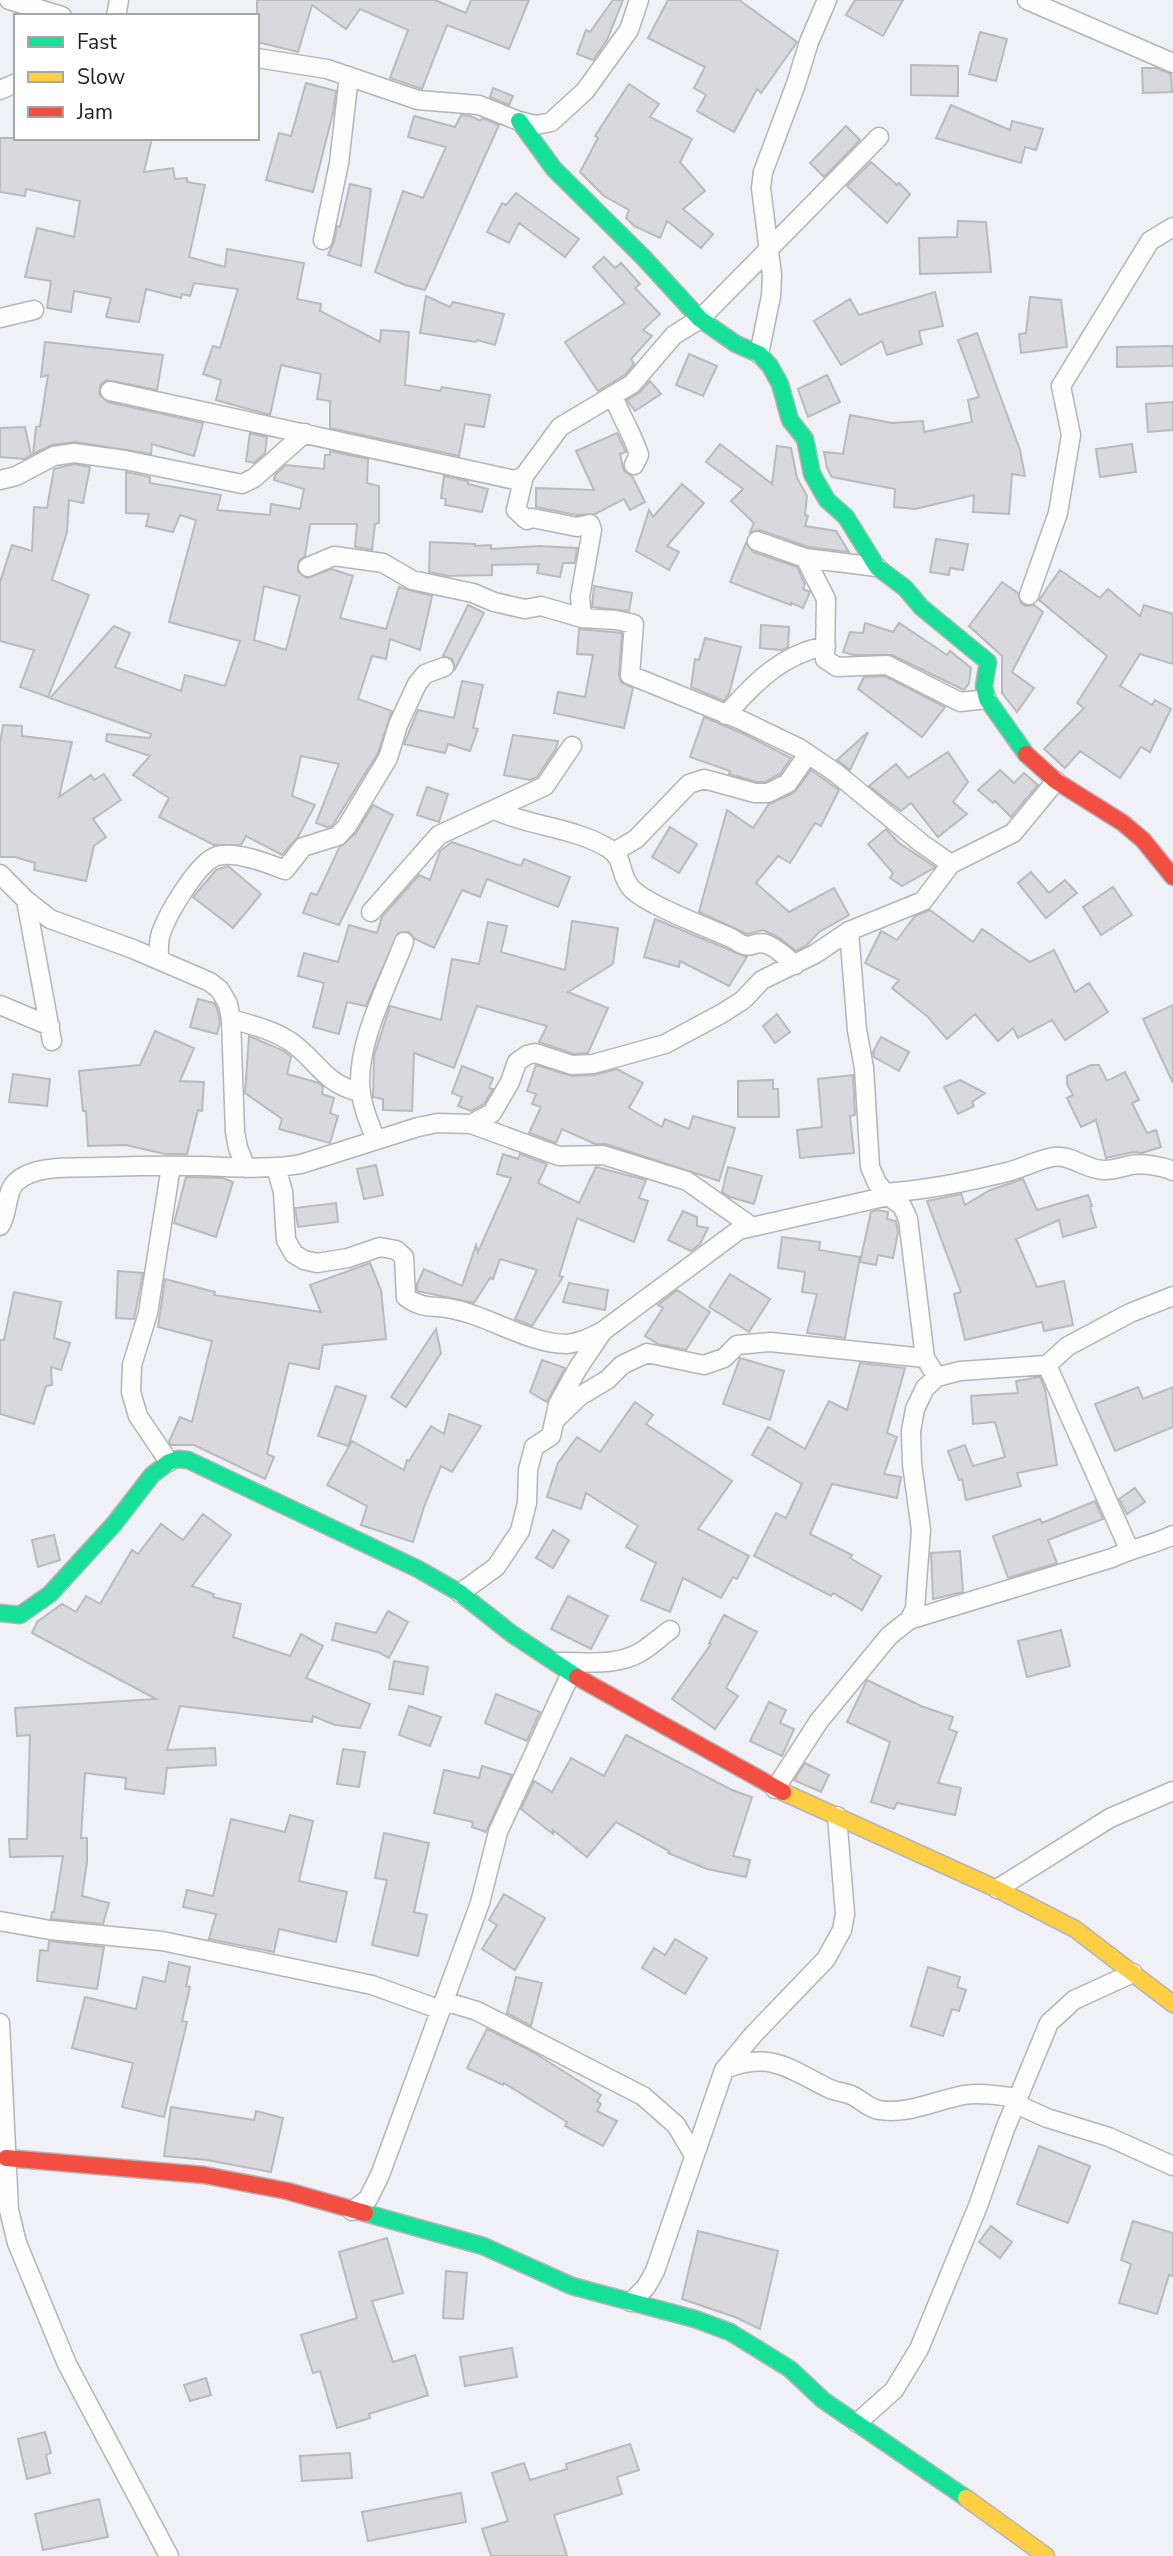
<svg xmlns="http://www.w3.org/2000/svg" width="1173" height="2556" viewBox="0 0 1173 2556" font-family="'Nunito Sans',sans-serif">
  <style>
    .building { fill: #d9d9dd; stroke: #b9babe; stroke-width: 2; fill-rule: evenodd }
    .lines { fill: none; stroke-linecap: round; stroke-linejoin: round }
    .street-casing { stroke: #b4b4b8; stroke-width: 21 }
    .fast-casing { stroke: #b4b4b8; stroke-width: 19 }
    .slow-casing { stroke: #b4b4b8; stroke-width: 19 }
    .jam-casing { stroke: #b4b4b8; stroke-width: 19 }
    .street { stroke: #fdfdfe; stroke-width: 18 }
    .fast { stroke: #16e098; stroke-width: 16 }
    .slow { stroke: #ffcf43; stroke-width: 16 }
    .jam { stroke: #f24e42; stroke-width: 16 }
  </style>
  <rect width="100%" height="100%" fill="#f0f1f6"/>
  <path class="building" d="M257,0H435L466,13L471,0H529L509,49L447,25L422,89L390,78L408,30L360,9L346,29L312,5L298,52L257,42Z
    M613,0H623L607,40L593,60L577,54L586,30L590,32Z
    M668,0H739L797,42L761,93L757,89L734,132L697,111L706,95L694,88L705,67L648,38Z
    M855,0H903L883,36L846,15Z
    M980,32L1007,39L996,81L969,74Z
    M911,65L958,66V96L911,95Z
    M1142,68H1156L1171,74L1172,92L1143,93Z
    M306,83L336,91L333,113L313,192L266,180L279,133L291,136Z
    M629,84L659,104L650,117L692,139L680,162L705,191L683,209L713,234L701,248L667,221L660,238L634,226L626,218L629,210L604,196L580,172L598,138L595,136Z
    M493,88L513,96L509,105L490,97Z
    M951,105L1010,130L1012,121L1043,129L1036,150L1025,147L1021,163L936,138Z
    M461,115L470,116L481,121L482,118L499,125L425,290L405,285L375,272L403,191L423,198L446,147L408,137L414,116L455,127Z
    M846,126L860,140L824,177L810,163Z
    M0,138H152L144,172L173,168L175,179L187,178V182L205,185L189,257L225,267L227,249L304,263L297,299L321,304L320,311L380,342L381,330L409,332L405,385L440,391L442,387L490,395L484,427L465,424L459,456L330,428V401L317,399L321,374L281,365L270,415L216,400L221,380L203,374L213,346L220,348L238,289L194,283L190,296L182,294L181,298L146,289L139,322L106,317L111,298L74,291L71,312L47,308L51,281L25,277L37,228L74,237L80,201L26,189L25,196L0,192Z
    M871,162L897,185L899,183L910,194L887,223L847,186Z
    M350,184L371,189L361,266L328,255L334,242L337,226L340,227Z
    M516,193L579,239L565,257L519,223L509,243L487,232L502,203L506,205Z
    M958,221L986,222L991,272L920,274L919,238L957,237Z
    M604,257L615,268L621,263L640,284L635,288L660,314L643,330L652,336L631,359L634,364L625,375L598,391L565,342L625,303L593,267Z
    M935,292L943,326L919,331L922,344L887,355L882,341L841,365L814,321L850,299L859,315Z
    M426,296L450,307L453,302L504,314L495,345L477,340L476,342L420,333Z
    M1030,297L1061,300L1067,347L1021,353L1019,334L1026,333Z
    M977,333L1020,450L1025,476L1012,474L1009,514L973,512L974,495L915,509L894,507L895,489L832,477L827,468L824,452L843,454L850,415L892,423L923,421L924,432L972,422L968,400L979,397L958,340Z
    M45,342L163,355L157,390L107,380L101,384L99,394L108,402L203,423L194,456L152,444L151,454L75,442L52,445L33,454L36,427L40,426L48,375L41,377Z
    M1173,346V366L1117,367V347Z
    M689,354L717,366L703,396L676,385Z
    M827,375L840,402L808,417L798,389Z
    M650,381L661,394L635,411L627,400L640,392Z
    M1173,402V430L1148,432L1146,404Z
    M25,427L31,455L25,459L0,457V428Z
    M250,433L267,437L265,453L254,463L246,461Z
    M617,433L626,452L620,454L624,471L632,476L645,502L630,510L624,499L595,514L577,515L536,507V488L594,490L576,451Z
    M720,444L772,484L777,446L791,448L797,478L807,496L805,515L808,516L805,526L836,531L849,552L808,547L760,530L750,532L754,523L731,501L743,489L706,462Z
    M1132,444L1136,472L1100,477L1096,449Z
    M330,451L368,459L367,483L379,486V523L375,524L372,550L355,547L357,524H310L305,556L299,561L298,572L307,578L332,569L353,576L340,618L386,629L399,587L432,596L420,650L390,639L386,659L372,656L358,699L392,711L378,753L332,826L327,827L316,823L339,764L301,756L292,796L315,805L298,837L282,855L246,836L241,845H214L159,817L169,798L133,775L150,756L106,741L107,734L150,738L151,734L50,698L114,626L130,633L115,667L181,691L185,675L225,686L240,641L169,622L196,520L180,515L173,532L146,526L149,514L126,513V472L150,477V483L221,495L217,510L270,515L271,504L300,509L304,489L274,480L275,475L286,465L324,469L325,455H330ZM264,586L300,596L286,650L254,640Z
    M74,464L90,467L83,503L69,500L67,532L52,580L89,595L48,697L20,687L34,650L0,641V582L12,545L32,551L34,507L47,508L54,469Z
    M444,476L468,481V484L488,489L482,512L445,505L446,499L441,498Z
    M682,484L704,503L667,546L679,552L669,570L636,551L649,510L653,517Z
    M936,539L968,544L963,570L950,568L949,575L930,572Z
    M430,542L475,544V546L491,545V549L539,546L577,548L575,563H563L560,577L537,573L539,564L492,565V575L448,576L429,572Z
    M746,543L753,552L797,567L805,584L803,589L810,592L803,608L791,603V605L730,582Z
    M1060,570L1100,598L1108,589L1140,616L1144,605L1173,614V664L1140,654L1120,686L1152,705L1155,700L1171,709L1150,752L1141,747L1120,778L1080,751L1065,768L1044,749L1084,708L1077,703L1107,656L1039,600Z
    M1002,582L1018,593L1021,603L1026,606L1034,605L1043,612L1012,672L1034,688L1017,712L1002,693V656L969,626Z
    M594,586L632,593L629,611L592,607Z
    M468,605L484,613L455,669L452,659L443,656Z
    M865,623L893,632L899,623L947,655L950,651L971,668L969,683L964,690L892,655H854L843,652L850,632L863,633Z
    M761,625L789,627L788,647L782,650L760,648Z
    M579,629L622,633L619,675L621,682L633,688L624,728L554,713L558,692L585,697L593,655L577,654Z
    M705,638L741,647L729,694L724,701L691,687L695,659L699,660Z
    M885,676L945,707L922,737L858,689L864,677Z
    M462,681L483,685L473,728L478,729L470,751L448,744L445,753L404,744L418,710L454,718Z
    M704,717L744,734L791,758L780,774L765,782H757L729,774L730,771L690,757Z
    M3,725L22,726V736L72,742L59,797L91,775L94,780L104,774L121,800L93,819L106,837L94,846L86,881L34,870L35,863L15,857H0V744Z
    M868,732L850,770L837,760Z
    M513,735L558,741L556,749L537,777L530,780L504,775Z
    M948,752L968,782L953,802L967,814L938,837L911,803L901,811L869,786L896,764L908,778Z
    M811,770L839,790L821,826L815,823L790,863L778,856L756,883L789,912L834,888L849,915L819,932L807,945L796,951L780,938L763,930L747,934L699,912L727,810L753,828L769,804L794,793Z
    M1000,770L1014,783L1024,773L1038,785L1011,817L995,801L993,803L978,790Z
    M427,787L448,794L439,822L417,815Z
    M373,805L393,815L339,925L303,913L311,893L317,895L339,848L356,833Z
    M670,827L697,844L679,873L652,857Z
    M886,829L899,843L935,867L934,868L902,886L890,878L893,873L868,844Z
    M452,842L521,866L524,859L570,877L558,907L487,879L480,897L462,890L434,948L415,939L409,932L398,933L366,1006L347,1002L339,1034L313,1027L324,983L298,976L304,953L338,962L349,925L377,933L382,917L419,875L430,880L440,851Z
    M228,866L261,894L233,928L193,897L216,870Z
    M1031,872L1049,893L1065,880L1077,893L1046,918L1018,883Z
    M1113,887L1132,915L1101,935L1083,907Z
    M930,910L973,942L982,929L1030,962L1054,950L1075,992L1089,983L1108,1012L1065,1040L1052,1020L1018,1038L1013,1028L998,1041L975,1014L947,1039L928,1017L892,988L899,980L865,963L881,931L897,940L915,916Z
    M655,919L747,957L729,986L680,961L679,967L644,957Z
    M572,921L618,928L613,964L568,992L608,1008L588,1053L574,1054L539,1042L547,1026L477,1006L454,1068L414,1053L412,1111L383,1110V1099L373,1097L374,1056L390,1006L441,1020L452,959L479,964L488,922L507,926L501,952L565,970Z
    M198,999L214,1003L217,1008L220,1023L217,1034L190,1027Z
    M1173,1005V1083L1143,1019Z
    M777,1014L790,1032L775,1043L763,1026Z
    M155,1031L194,1048L180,1081L204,1082L202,1111L198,1110L187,1154H165L126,1145L88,1146L86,1111H83L79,1071L140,1065Z
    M249,1036L284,1051L291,1057L287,1074L319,1083L323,1087L322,1094L334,1098L330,1113L338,1116L330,1143L279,1129L282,1119L245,1093Z
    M881,1037L909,1052L899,1071L874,1057L873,1052Z
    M536,1065L572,1076L594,1075L617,1069L643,1083L629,1108L662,1127L665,1119L689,1129L693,1116L735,1128L719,1181L606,1144H595L562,1129L556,1143L529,1133L541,1107L532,1104L536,1094L527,1091Z
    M1091,1065H1099L1107,1081L1125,1072L1139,1100L1132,1103L1147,1133L1156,1130L1161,1147L1142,1153L1133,1152L1106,1158L1096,1120L1081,1127L1067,1098L1073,1095L1067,1084V1076Z
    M462,1066L493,1078L489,1088L493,1089L484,1104L471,1111L458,1106L462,1097L452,1093Z
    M13,1074L50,1079L47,1106L9,1102Z
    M853,1075L855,1115L850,1116L854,1153L800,1158L797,1130L822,1127L818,1079Z
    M773,1080V1089H778L779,1117H738V1081Z
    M960,1080L985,1093L972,1102L974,1106L958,1114L944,1087Z
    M503,1154L518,1159L520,1154L547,1164L538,1183L579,1203L596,1167L646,1180L639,1198L648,1201L634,1242L577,1218L559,1276L563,1277L532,1326L515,1319L537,1270L500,1259L493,1279L490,1278L474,1303L417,1291V1284L424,1269L462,1286L476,1245L478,1252L511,1178L497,1174Z
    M376,1165L383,1195L364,1199L357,1169Z
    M728,1167L762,1176L754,1204L730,1197L722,1192Z
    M186,1177L223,1178L233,1182L216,1237L174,1223Z
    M1023,1179L1037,1210L1088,1195L1092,1206L1090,1207L1096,1227L1063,1237L1059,1220L1016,1239L1037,1287L1064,1281L1073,1325L1044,1331L1042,1322L965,1340L954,1294L961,1292L927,1201L961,1194L965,1205L990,1190Z
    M336,1203L338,1222L298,1227L295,1208Z
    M877,1210L888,1212L887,1219L896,1221L898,1232L893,1258L878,1255L876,1265L860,1262L871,1212Z
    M683,1211L697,1217V1226L708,1228L700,1244L691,1251L668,1240Z
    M782,1237L820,1242L819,1250L860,1257L845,1338L807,1333L817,1294L802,1292L805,1272L778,1268Z
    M370,1263L381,1290L386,1339L323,1345L319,1369L289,1363L267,1454L274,1457L265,1479L194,1445H171L169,1442L180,1417L192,1422L212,1341L158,1327L165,1279L215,1292L214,1295L321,1312L310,1285Z
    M118,1271L143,1273L134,1319L116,1318Z
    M730,1274L770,1299L749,1332L709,1307Z
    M569,1283L608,1290L605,1310L563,1302Z
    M677,1290L710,1312L686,1350L658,1344L645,1336L663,1308L658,1305Z
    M14,1292L61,1302L54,1338L70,1343L61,1370L51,1367L52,1385L46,1386L34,1424L0,1414V1340H4Z
    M436,1329L441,1353L406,1407L391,1397Z
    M740,1358L784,1371L770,1420L723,1404Z
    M542,1360L565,1368L547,1402L530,1392Z
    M860,1363L905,1368L887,1433L897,1437L884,1474L901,1477L897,1498L832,1484L810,1534L852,1555L850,1558L881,1576L862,1610L833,1593L831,1596L754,1556L776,1513L786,1518L802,1484L752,1455L768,1427L805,1449L829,1401L847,1410Z
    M1040,1377L1045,1389L1057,1465L1017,1473L1021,1486L966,1500L962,1479L959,1480L948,1451L965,1445L973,1466L1005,1457L995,1422L973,1424L971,1396L1018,1393L1016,1381Z
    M336,1386L366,1396L348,1446L318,1436Z
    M1138,1387L1143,1399L1173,1387V1427L1115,1451L1095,1404Z
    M635,1402L653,1415L646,1424L732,1481L698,1529L749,1556L737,1579L733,1577L721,1598L683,1578L670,1612L641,1600L656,1563L626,1547L638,1526L586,1493L581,1509L547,1497L558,1463L577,1437L600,1452Z
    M449,1414L481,1426L452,1472L441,1466L425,1504L413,1542L361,1525L367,1506L327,1485L352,1441L404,1470L407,1460L409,1461L431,1426L444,1434Z
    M1135,1488L1145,1502L1127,1514L1119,1499Z
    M1095,1501L1103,1519L1048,1540L1057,1563L1008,1578L993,1536L1040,1519L1042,1523Z
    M203,1514L231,1535L192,1586L214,1594L213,1597L241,1604L233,1637L290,1656L301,1634L323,1646L306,1678L370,1704L360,1728L335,1725L313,1716L312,1722L180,1706L167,1750L215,1748L216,1765L167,1768L164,1794L125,1789L126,1778L85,1773L81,1838H87V1862L82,1896L109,1903L103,1924L51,1919L52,1912H54L63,1856L10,1857L9,1839H27L30,1735L17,1736L15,1708L156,1699L32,1633L37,1622L62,1604L76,1612L86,1596L100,1604L132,1550L138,1554L161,1524L183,1540Z
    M553,1530L569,1540L553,1568L536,1558Z
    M54,1535L60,1560L38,1567L32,1540Z
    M960,1551L963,1592L933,1599L931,1553Z
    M568,1596L608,1616L591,1649L551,1629Z
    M388,1611L408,1622L389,1658L378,1652L332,1640L336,1623L376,1633Z
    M724,1615L757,1632L726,1688L738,1696L715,1729L672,1699L711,1644L709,1643Z
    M1061,1630L1070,1666L1027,1677L1018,1641Z
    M394,1661L428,1667L423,1694L389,1689Z
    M867,1680L921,1706L953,1717L949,1729L957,1732L938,1783L961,1788L955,1815L897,1803L894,1809L871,1802L890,1742L847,1722Z
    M496,1694L540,1712L527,1741L485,1723Z
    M769,1702L786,1710L780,1723L794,1729L782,1756L750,1741Z
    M409,1706L441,1717L430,1746L399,1735Z
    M626,1735L732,1790L752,1797L733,1856L750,1860L746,1877L707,1869L668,1853L669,1851L616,1822L587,1857L553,1830V1834L521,1809L534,1781L552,1792L571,1758L604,1776Z
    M343,1749L365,1752L359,1787L337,1784Z
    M805,1763L829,1775L821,1792L794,1780Z
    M482,1766L512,1775L486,1832L472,1827L473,1822L434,1813L444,1770L479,1778Z
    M290,1815L313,1821L299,1881L347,1892L336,1942L279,1929L274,1952L209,1939L216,1914L183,1907L187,1890L213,1896L231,1819L285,1832Z
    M384,1833L429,1843L414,1912L427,1915L418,1956L372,1945L387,1880L375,1878Z
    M504,1894L545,1918L515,1970L482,1949L497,1925L489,1920Z
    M675,1939L707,1958L685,1994L642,1968L654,1948L665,1955Z
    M49,1941L104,1947L97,1989L37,1981L40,1950L48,1951Z
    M169,1962L190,1967L186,1986L190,1987L182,2021L187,2022L164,2117L122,2107L133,2063L72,2048L85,1997L136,2009L143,1977L165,1982Z
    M928,1967L960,1977L957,1987L966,1990L959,2011L952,2009L943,2036L911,2026Z
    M516,1977L542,1983L531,2026L507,2013Z
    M487,2029L533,2052L601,2095L597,2101L601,2104L597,2111L617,2121L603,2146L565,2126L567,2122L504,2083L503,2085L467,2068Z
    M171,2107L254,2120L256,2111L283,2118L271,2172L207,2160L164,2156Z
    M1039,2146L1090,2166L1068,2223L1017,2204Z
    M1133,2221L1173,2233V2276L1169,2275L1157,2314L1119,2303L1131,2264L1121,2260Z
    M991,2226L1012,2242L1000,2258L979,2242Z
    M698,2231L778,2251L760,2329L735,2317L682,2299Z
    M387,2238L403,2293L372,2301L393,2362L415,2355L428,2395L369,2414L370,2418L337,2428L320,2371L313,2373L301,2335L357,2318L339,2252Z
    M446,2271L467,2273L463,2319L443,2318Z
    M512,2348L517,2377L465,2386L460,2357Z
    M206,2378L211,2395L190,2401L184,2385Z
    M45,2432L51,2453L46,2455L50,2473L27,2479L18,2439Z
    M630,2444L639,2470L617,2477L622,2494L554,2515L567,2556H491L482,2529L508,2521L492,2473L524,2463L530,2480L567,2469L566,2464Z
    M350,2453L352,2478L302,2481L300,2456Z
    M461,2493L466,2522L368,2541L362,2512Z
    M99,2499L108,2537L43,2550L35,2514Z"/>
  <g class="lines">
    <defs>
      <path id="street" d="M9,0L62,16
        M1027,0L1173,63
        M116,16L119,0
        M257,58L327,69L418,100L479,105L519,121L536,125L551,122L585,91L629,30L639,0
        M0,90L16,83
        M323,240L339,163L349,76
        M0,318L34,310
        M759,354L771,296L772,275L761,188L763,172L796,84L809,42L827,0
        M110,391L515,480L524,476L560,427L632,384L674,335L700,319L879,137
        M613,395C620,416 633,434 639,455L634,465
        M524,476L516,510L527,520L532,518L577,527L590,524L592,530L580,597L582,618
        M0,480L16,476L54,456L74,453L125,460L242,484L254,478L305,433
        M757,541L805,558L877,567
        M805,558L826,599L825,659L837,667L887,665L960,702L987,699
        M308,567L334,556L383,563L412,580L473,593L494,602L525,609L541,606L582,618L616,620L634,624L630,675L741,720L799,748L836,773L921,843L951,864
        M1029,595L1058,513L1071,435L1061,386L1150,241L1173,227
        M726,715C754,683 782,654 826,646
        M495,810C531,827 573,827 608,848C625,858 619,875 631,888C646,905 710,928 733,939C753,953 750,940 766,944C776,947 787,958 795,965
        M614,852L636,839L689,784L704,779L755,793H768L788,783L808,754
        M0,874L26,900L50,919L133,949L210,982L220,990L228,1004L231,1019L235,1132L238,1148L246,1168
        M26,900L52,1041
        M371,912L439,835L545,786L572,746
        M849,931L857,1030L864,1068L870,1167L877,1183L888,1196L902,1206L908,1219L925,1358L937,1377
        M159,960C159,951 158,941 161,933C168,913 198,862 217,856C236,851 267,863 285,870L303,847L338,836L347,826L388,758L398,725L417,684L425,674L444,667
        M0,1005L50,1026
        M231,1019C252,1025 273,1030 291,1042C318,1061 325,1085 360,1092
        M471,1124L492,1113L510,1082L517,1062L527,1055L535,1053L572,1065L593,1064L665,1044L721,1014L743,1000L762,980L815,954L849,931L923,901L951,864L1013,833L1056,781
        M376,1140C370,1125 363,1110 361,1093C354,1047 388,985 404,942
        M276,1167L283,1192L286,1240L294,1254L304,1260L317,1263L348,1258L380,1247L396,1250L404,1257L406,1297C420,1308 431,1306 447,1308C487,1314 527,1344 567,1344C580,1343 591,1337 603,1331L739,1230L888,1196
        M885,1193C927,1190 967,1182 1007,1172C1023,1168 1037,1160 1053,1157C1071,1154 1086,1170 1104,1170C1114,1170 1122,1167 1131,1165C1143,1163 1162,1166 1173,1171
        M0,1226C9,1213 5,1192 16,1182C35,1164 75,1168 99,1167C132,1166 166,1165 200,1166C234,1167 267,1170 301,1164L418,1127L438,1123L471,1124L559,1156L603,1155L687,1181L751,1226
        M1047,1365L1129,1549
        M556,1419L580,1396L607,1380L622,1365L647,1353L704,1365L724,1358L737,1345L770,1342L925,1358
        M169,1462L138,1416L131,1392L132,1365L148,1313L171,1166
        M460,1593L496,1567L520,1531L527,1503L528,1470L534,1447L551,1436L558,1404L578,1368L603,1331
        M909,1620L1112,1558C1132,1548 1153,1545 1173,1535
        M557,1662C584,1661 613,1667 639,1653C650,1647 660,1637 670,1630
        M775,1789L819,1721L889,1636L909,1620L915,1609L921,1530L912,1464L911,1431L915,1409L925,1388L937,1377L960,1371L1047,1365L1068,1346L1130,1313L1173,1296
        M997,1889L1110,1818L1173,1791
        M0,1921L50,1930L162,1941L372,1985L441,2010
        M444,2001L477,2011L643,2096L676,2125L694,2155
        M0,2023L9,2210L17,2243L67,2364L169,2556
        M725,2069C770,2050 791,2070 830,2089C837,2092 844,2092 851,2095C861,2099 868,2108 879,2110C907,2115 937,2100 964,2095C982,2092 1000,2096 1018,2098
        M1016,2104L1047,2118L1109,2137L1173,2166
        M352,2211L368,2199L380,2175L480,1903L498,1832L571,1673
        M631,2302L646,2287L655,2271L724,2070L753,2035L826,1959L842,1930L845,1914L837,1816
        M857,2423L894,2390L919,2349L978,2206L1005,2129L1049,2023L1074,2000L1133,1973"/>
      <path id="fast" d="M519,121L554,169L643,257L700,319L736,344L759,354L770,366L780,384L790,420L805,439L812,474L827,500L846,517L877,567L905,588L921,607L988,662L984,686L987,699L1026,754
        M0,1613L20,1615L50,1594L114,1524L152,1475L169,1462L178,1459L188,1460L418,1569L460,1593L512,1634L577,1677
        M365,2213L483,2246L572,2286L695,2319L730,2332L790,2369L823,2400L966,2498"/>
      <path id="slow" d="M783,1792L997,1889L1075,1929L1173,2004
        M966,2498L1046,2556"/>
      <path id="jam" d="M1026,754L1056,781L1123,823L1143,840L1173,877
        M577,1677L783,1792
        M6,2158L204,2175L287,2191L365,2213"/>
    </defs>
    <use href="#street" class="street-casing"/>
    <use href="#fast" class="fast-casing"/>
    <use href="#slow" class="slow-casing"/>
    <use href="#jam" class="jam-casing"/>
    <use href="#street" class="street"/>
    <use href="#fast" class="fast"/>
    <use href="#slow" class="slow"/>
    <use href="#jam" class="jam"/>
  </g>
  <rect x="14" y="14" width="245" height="126" fill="#ffffff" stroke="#a6a6a7" stroke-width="2"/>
  <rect x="28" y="37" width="35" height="10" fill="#16e098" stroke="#a6a6a7" stroke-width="2"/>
  <text x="77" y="49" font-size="21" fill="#202124">Fast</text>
  <rect x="28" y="72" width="35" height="10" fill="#ffcf43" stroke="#a6a6a7" stroke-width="2"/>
  <text x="77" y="84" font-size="21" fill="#202124">Slow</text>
  <rect x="28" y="107" width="35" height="10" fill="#f24e42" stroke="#a6a6a7" stroke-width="2"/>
  <text x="77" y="119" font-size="21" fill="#202124">Jam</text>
</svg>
